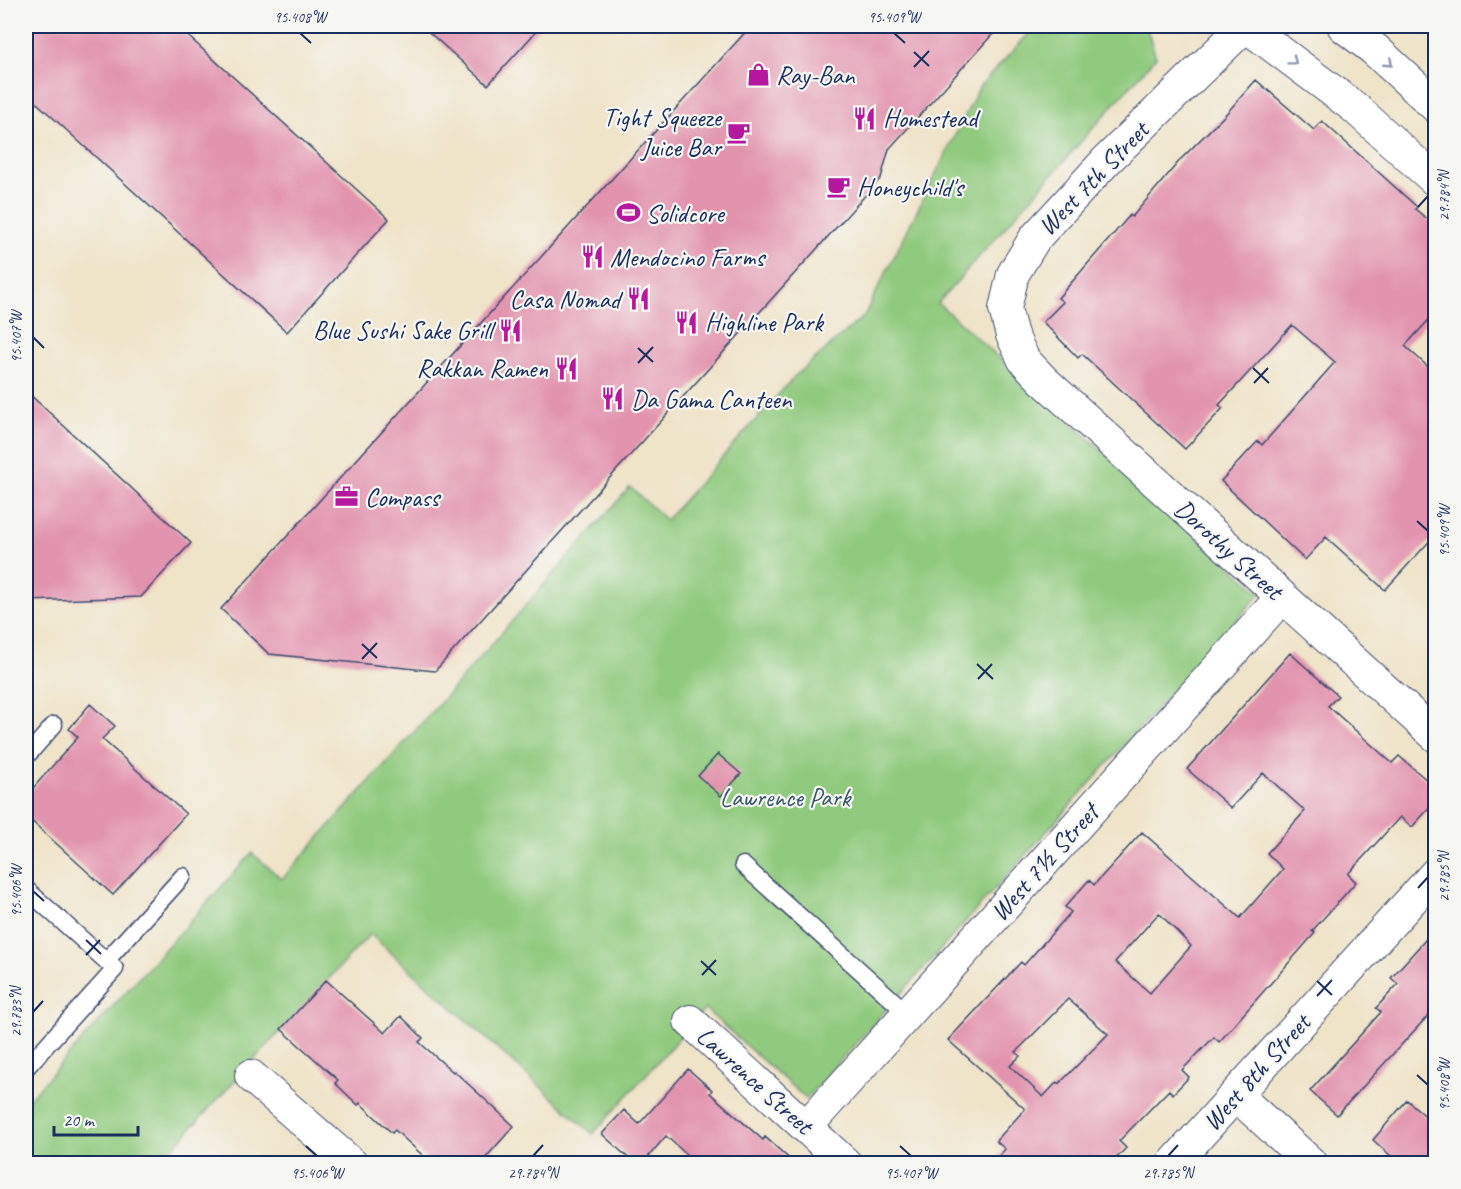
<svg xmlns="http://www.w3.org/2000/svg" width="1461" height="1189" viewBox="0 0 1461 1189" font-family="Caveat,sans-serif">
  <style>
    .green { fill: #90ca7e; stroke: #567c6e; stroke-width: 1.5 }
    .building { fill: #e294af; fill-rule: evenodd }
    .lines { fill: none; stroke-linecap: round; stroke-linejoin: round }
    .lane-casing { stroke: #3b4a6e; stroke-width: 19 }
    .street-casing { stroke: #3b4a6e; stroke-width: 34 }
    .primary-casing { stroke: #3b4a6e; stroke-width: 35 }
    .lane { stroke: #fff; stroke-width: 16 }
    .street { stroke: #fff; stroke-width: 32 }
    .primary { stroke: #fff; stroke-width: 33 }
    .oneway { stroke: #8d97ae }
    .ticks { fill: none; stroke: #1b2f5e; stroke-width: 2 }
    .labels { text-anchor: middle; stroke-width: 4.5; stroke-linejoin: round; paint-order: stroke }
    .poi-label { font-size: 26px; fill: #1b2f5e; stroke: #f6f6f2; text-anchor: start }
    .street-label { font-size: 26px; fill: #1b2f5e; stroke: #f6f6f2 }
    .park-label { font-size: 26px; fill: #385666; stroke: #f6f6f2 }
    .neatline { fill: none; stroke: #1b2f5e; stroke-width: 2 }
    .ticks-label { font-size: 15px; text-anchor: middle; fill: #1b2f5e }
  </style>
  <rect width="100%" height="100%" fill="#f6f6f2"/>
  <filter id="ink" filterUnits="userSpaceOnUse"><feTurbulence type="fractalNoise" baseFrequency=".0167" numOctaves="2"/><feDisplacementMap in="SourceGraphic" scale="12" xChannelSelector="R" yChannelSelector="G"/><feConvolveMatrix kernelMatrix="1 2 1 2 8 2 1 2 1" color-interpolation-filters="sRGB"/></filter>
  <filter id="wash" filterUnits="userSpaceOnUse"><feTurbulence type="fractalNoise" baseFrequency=".008" numOctaves="4" result="noise"/><feDisplacementMap in="SourceGraphic" scale="24" xChannelSelector="R" yChannelSelector="G"/><feGaussianBlur stdDeviation="1.35" result="paint"/><feColorMatrix in="noise" values="0 0 0 0 0 0 0 0 0 0 0 0 0 0 0 0 0 1.4 0 .05"/><feComposite in="paint" operator="in"/></filter>
  <g filter="url(#wash)">
    <rect width="100%" height="100%" fill="#efe3c8"/>
    <path class="green" d="M1036,26H1146L1156,57L938,303L1261,593L806,1099L705,1009L593,1134L370,934L159,1163H26V1102L252,853L282,879L449,693L630,487L666,520L795,376L864,316L980,86Z"/>
    <g id="blocks">
      <path class="building" d="M26,26H177L389,219L287,332L26,93Z
        M422,26H541L488,85Z
        M751,26H1000L889,149L881,178L435,671L269,654L221,609Z
        M1256,80L1314,130L1322,121L1417,207L1415,209L1436,226V312L1405,346L1436,374V534L1385,590L1326,537L1305,560L1221,481L1258,441L1262,445L1335,362L1292,325L1219,405L1223,408L1185,449L1082,354L1078,358L1043,322L1063,302L1058,298L1130,215L1132,217L1181,159L1224,116Z
        M26,391L191,543L141,597L26,601Z
        M1290,653L1338,696L1328,706L1392,763L1399,756L1436,788V801L1412,827L1400,817L1348,874L1356,882L1312,931L1315,933L1219,1042L1214,1037L1182,1070L1189,1077L1173,1094L1169,1090L1119,1141L1126,1148L1111,1164H992L1005,1149L996,1141L1025,1109L948,1040L1021,962L1024,965L1071,912L1065,907L1089,880L1094,885L1142,832L1240,918L1283,869L1267,853L1305,811L1263,773L1231,808L1187,769ZM1159,913L1191,946L1150,993L1115,962ZM1068,999L1108,1034L1059,1084L1057,1082L1043,1097L1010,1066L1020,1056L1016,1052Z
        M90,704L115,726L102,739L186,814L113,895L26,816V796L78,737L69,729Z
        M718,754L741,774L721,796L698,776Z
        M1436,928V1007L1337,1115L1310,1091L1381,1012L1376,1008L1398,984L1391,978Z
        M326,980L385,1033L401,1016L423,1038L419,1042L453,1072L454,1071L514,1126L480,1164H432L395,1130L392,1133L360,1103L358,1105L335,1083L338,1080L281,1029Z
        M688,1069L712,1090L710,1093L763,1140L765,1137L795,1164H697L666,1136L642,1164H635L602,1134L624,1110L639,1124Z
        M1407,1100L1436,1125V1164H1400L1373,1140Z"/>
    </g>
  </g>
  <g filter="url(#ink)">
    <use href="#blocks" fill-opacity="0" stroke="#3b4a6e" stroke-width="1.5"/>
    <g class="lines">
      <defs>
        <path id="lane" d="M26,757L54,725
          M743,865L908,1014
          M26,889L115,969L26,1068
          M106,961L183,876"/>
        <path id="street" d="M1245,26L1106,161L1035,238L1013,274L1005,309L1012,335L1024,360L1043,380L1436,736
          M1246,26L1354,107L1436,181
          M690,1021L846,1164
          M251,1076L352,1164
          M1236,1095L1312,1164
          M806,1127L1282,597
          M1173,1164L1436,873"/>
        <path id="primary" d="M1344,26L1374,49L1436,106"/>
      </defs>
      <use href="#lane" class="lane-casing"/>
      <use href="#street" class="street-casing"/>
      <use href="#primary" class="primary-casing"/>
      <use href="#lane" class="lane"/>
      <use href="#street" class="street"/>
      <use href="#primary" class="primary"/>
    </g>
    <defs><path id="oneway-chevron" d="M-2-3.5L2.5 0L-2 3.5" fill="none" stroke-width="1.6" stroke-linecap="round" stroke-linejoin="round" transform="scale(1.5)"/></defs>
    <g class="oneway">
      <use href="#oneway-chevron" transform="translate(1293 61) rotate(37)"/>
      <use href="#oneway-chevron" transform="translate(1389 63) rotate(43)"/>
    </g>
  </g>
  <path class="ticks" d="M300,33L311,43M894,33L905,43M914,52L929,66M914,67L929,51M1418,207L1428,196M33,337L44,348M638,348L653,362M638,363L653,347M1253,368L1269,383M1254,383L1268,368M1417,521L1428,531M362,644L377,658M362,659L377,643M977,664L993,679M978,679L992,664M1418,888L1428,877M33,891L44,901M86,940L101,954M86,955L100,940M701,961L716,975M702,975L716,960M1317,981L1332,995M1317,996L1332,980M33,1012L43,1001M1417,1075L1428,1085M306,1146L317,1156M900,1146L911,1156M533,1156L543,1145M1168,1156L1178,1145"/>
  <defs>
    <symbol id="shop-bare" viewBox="-9 -9 18 18"><path d="M-5-2.5h2.3a2.7 3.5 0 0 1 5.4 0H5L5.5 6h-11ZM-1.5-2.5h3a1.5 2.3 0 0 0-3 0Z" fill="#b5179e" stroke="#f6f6f2" stroke-width="2.5" paint-order="stroke"/></symbol>
    <symbol id="restaurant-bare" viewBox="-9 -9 18 18"><path d="M-5-6h1v4h1v-4h1v4h1v-4h1v5L-1.5 .5V6h-2V.5L-5-1ZM5-6V6H3V1.5H1.5Q1.5-4 5-6Z" fill="#b5179e" stroke="#f6f6f2" stroke-width="2.5" paint-order="stroke"/></symbol>
    <symbol id="cafe-bare" viewBox="-9 -9 18 18"><path d="M-5.5-4.5H6V0H3Q3 3.5 0 3.5H-2.5Q-5.5 3.5-5.5 0ZM3-3.2v2h1.7v-2ZM-6 4.5H4V6H-6Z" fill="#b5179e" stroke="#f6f6f2" stroke-width="2.5" paint-order="stroke"/></symbol>
    <symbol id="stadium-bare" viewBox="-9 -9 18 18"><path d="M0-5a6.5 5 0 1 0 0 10a6.5 5 0 1 0 0-10ZM-3.5-1.8h7v3.6h-7Z" fill="#b5179e" stroke="#f6f6f2" stroke-width="2.5" paint-order="stroke"/></symbol>
    <symbol id="office-bare" viewBox="-9 -9 18 18"><path d="M-6-3h4V-5.5h4V-3h4V5H-6ZM-1-4.5V-3h2v-1.5ZM-6 0V1H6V0Z" fill="#b5179e" stroke="#f6f6f2" stroke-width="2.5" paint-order="stroke"/></symbol>
  </defs>
  <g fill-rule="evenodd">
    <use href="#shop-bare" x="742" y="58" width="33" height="33"/>
    <use href="#restaurant-bare" x="848" y="102" width="33" height="33"/>
    <use href="#cafe-bare" x="722" y="116" width="33" height="33"/>
    <use href="#cafe-bare" x="822" y="170" width="33" height="33"/>
    <use href="#stadium-bare" x="612" y="196" width="33" height="33"/>
    <use href="#restaurant-bare" x="576" y="240" width="33" height="33"/>
    <use href="#restaurant-bare" x="622" y="282" width="33" height="33"/>
    <use href="#restaurant-bare" x="670" y="306" width="33" height="33"/>
    <use href="#restaurant-bare" x="494" y="314" width="33" height="33"/>
    <use href="#restaurant-bare" x="550" y="352" width="33" height="33"/>
    <use href="#restaurant-bare" x="596" y="382" width="33" height="33"/>
    <use href="#office-bare" x="330" y="480" width="33" height="33"/>
  </g>
  <g class="labels">
    <g class="poi-label">
      <text x="776" y="84">Ray-Ban</text>
      <text x="721" y="126" text-anchor="end">Tight Squeeze<tspan x="721" dy="30">Juice Bar</tspan></text>
      <text x="883" y="127">Homestead</text>
      <text x="857" y="196">Honeychild's</text>
      <text x="646" y="222">Solidcore</text>
      <text x="610" y="266">Mendocino Farms</text>
      <text x="620" y="308" text-anchor="end">Casa Nomad</text>
      <text x="705" y="331">Highline Park</text>
      <text x="492" y="339" text-anchor="end">Blue Sushi Sake Grill</text>
      <text x="548" y="377" text-anchor="end">Rakkan Ramen</text>
      <text x="631" y="408">Da Gama Canteen</text>
      <text x="365" y="506">Compass</text>
    </g>
    <g class="street-label">
      <text transform="translate(1093 178) rotate(-46)" y="9">West 7th Street</text>
      <text transform="translate(1229 549) rotate(42)" y="9">Dorothy Street</text>
      <text transform="translate(1044 862) rotate(-48)" y="9">West 7½ Street</text>
      <text transform="translate(1256 1072) rotate(-48)" y="9">West 8th Street</text>
      <text transform="translate(755 1080) rotate(42)" y="9">Lawrence Street</text>
    </g>
    <g class="park-label">
      <text x="785" y="806">Lawrence Park</text>
    </g>
  </g>
  <rect width="1461" height="1189" fill="none" stroke="#f6f6f2" stroke-width="66"/>
  <path d="M54 1126v9h84v-9" fill="none" stroke="#1b2f5e" stroke-width="3"/>
  <text x="63" y="1126" font-size="18" fill="#1b2f5e" stroke="#f6f6f2" stroke-width="4.5" paint-order="stroke">20 m</text>
  <rect x="33" y="33" width="1395" height="1123" class="neatline"/>
  <g class="ticks-label">
    <text x="300" y="22">95.408°W</text>
    <text x="894" y="22">95.409°W</text>
    <text transform="translate(1444 196) rotate(-90)" y="5">29.784°N</text>
    <text transform="translate(16 337) rotate(-90)" y="5">95.407°W</text>
    <text transform="translate(1444 531) rotate(-90)" y="5">95.409°W</text>
    <text transform="translate(1444 877) rotate(-90)" y="5">29.785°N</text>
    <text transform="translate(16 891) rotate(-90)" y="5">95.406°W</text>
    <text transform="translate(16 1012) rotate(-90)" y="5">29.783°N</text>
    <text transform="translate(1444 1085) rotate(-90)" y="5">95.408°W</text>
    <text x="317" y="1178">95.406°W</text>
    <text x="533" y="1178">29.784°N</text>
    <text x="911" y="1178">95.407°W</text>
    <text x="1168" y="1178">29.785°N</text>
  </g>
</svg>
